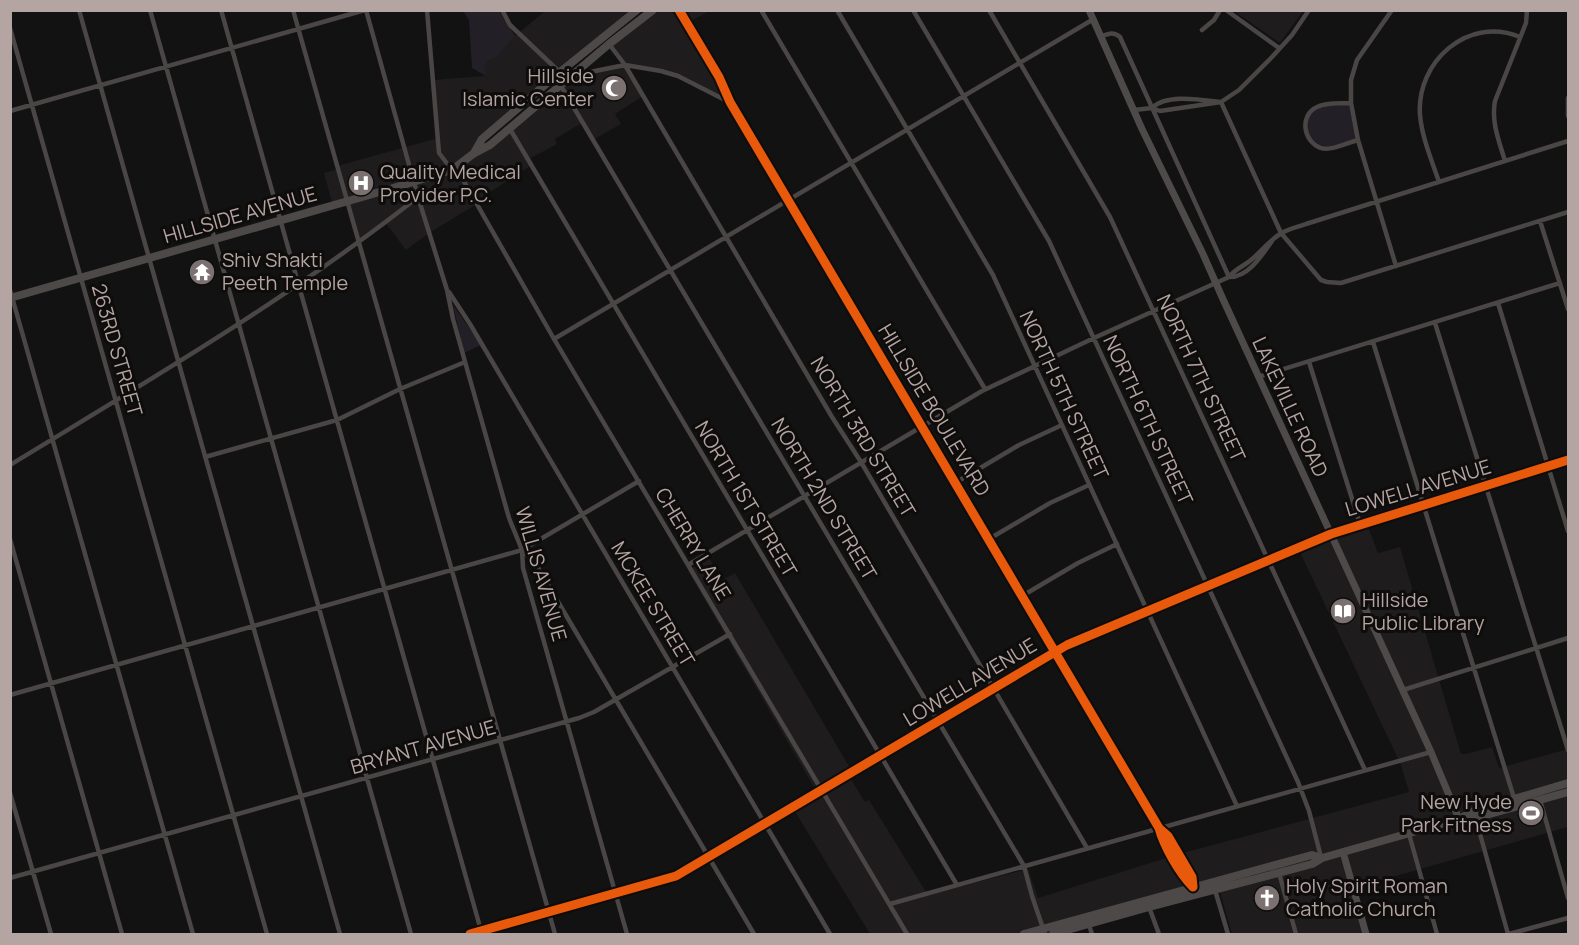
<svg xmlns="http://www.w3.org/2000/svg" width="1579" height="945" viewBox="0 0 1579 945" font-family="Manrope,sans-serif">
  <style>
    .built { fill: #1e1c1c }
    .green { fill: #231f27 }
    .lines { fill: none; stroke-linecap: round; stroke-linejoin: round }
    .street { stroke: #4b4646; stroke-width: 4.5 }
    .secondary { stroke: #4f4a4a; stroke-width: 7 }
    .primary { stroke: #4d4948; stroke-width: 8 }
    .cycleway-casing { stroke: #0e0d0c; stroke-width: 13 }
    .cycleway { stroke: #e8590c; stroke-width: 9 }
    .labels { text-anchor: middle; stroke-width: 6; stroke-linejoin: round; paint-order: stroke }
    .poi-label { font-size: 20px; fill: #b4a4a2; stroke: #0e0d0c; text-anchor: start }
    .street-label { font-size: 20px; fill: #b4a4a2; stroke: #0e0d0c }
  </style>
  <rect width="100%" height="100%" fill="#121212"/>
  <path class="built" d="M544,11H637L482,139L474,153L573,75L624,65L609,44L653,11H710L687,23L719,77L730,102L678,76L626,65L643,96L615,114L621,124L593,140L582,123L555,139L557,144L529,159L532,165L476,201L477,204L429,233L406,250L385,222L359,242L347,202L333,206L324,173L338,169L337,166L438,138L434,80L485,76L478,66L544,12Z
    M1234,11H1303L1280,43Z
    M1367,524L1378,553L1400,547L1461,754H1466L1492,747L1499,768L1568,749V827L1350,889L1363,934H1232L1220,892L1065,934H870L794,810L818,794L688,571L709,558L722,580L735,573L853,773L849,776L865,802L869,800L928,895L1028,869L1038,898L1179,854L1409,792L1401,765L1298,548Z"/>
  <path class="green" d="M463,11H499L515,36L497,56L489,60L486,63L485,67L486,76L472,68L469,20Z
    M1349,105L1356,139C1337,145 1326,152 1310,138C1309,134 1306,127 1307,123C1310,103 1335,106 1349,105Z
    M453,305L481,345L464,353Z"/>
  <g class="lines">
    <path class="street" d="M79,10L340,934
      M150,10L411,934
      M221,10L482,934
      M293,10L555,934
      M366,10L418,197L447,290L453,319L509,518L522,550L523,568L627,934
      M427,10L439,153L452,170L462,178L554,339L907,934
      M502,10L510,25L568,80
      M679,10L719,77L730,102L1159,828L1168,836L1192,877L1193,887C1179,873 1164,846 1159,828
      M761,10L985,389
      M837,10L993,275L1237,806
      M913,10L1049,241L1298,782L1309,811L1321,857
      M989,10L1110,217L1365,770
      M1226,10L1279,48
      M1392,10L1357,60L1351,80V103L1358,140L1396,266
      M10,28L267,934
      M1202,30L1214,20L1220,10
      M609,44L625,65L832,417L861,462L1087,848
      M575,75L625,65L661,71L678,76L729,102
      M561,86L1024,866L1032,896L1045,934
      M1568,98V116
      M1221,102L1281,233L1321,280L1327,282L1341,283L1568,212
      M1221,102C1203,100 1166,93 1152,108L1160,111L1221,102L1239,90L1272,57L1292,35L1309,10
      M1351,103C1340,104 1327,102 1317,107C1299,115 1303,142 1321,148C1332,151 1347,143 1358,140
      M1134,110L1152,108
      M10,111L365,10
      M510,129L957,885
      M1505,161C1499,141 1491,122 1495,101L1526,23L1527,10
      M1439,182C1432,161 1422,138 1420,115C1416,62 1468,15 1520,37
      M1540,221L1568,309
      M1272,241C1262,255 1248,278 1229,277C1235,269 1244,266 1251,260C1261,252 1269,241 1280,234C1287,229 1298,227 1306,224L1568,141
      M10,290L193,934
      M449,292L470,324L830,934
      M1498,303L1568,531
      M1435,323L1568,750
      M554,339L1092,20
      M1373,342L1514,798
      M1309,362L1360,524
      M1258,377L1560,283
      M205,457L337,420L400,389L465,362
      M10,465C149,380 290,298 418,197
      M955,483L1019,445L1062,425
      M10,539L122,934
      M989,539L1050,503L1089,485
      M522,550L534,561L754,934
      M688,565L982,391L1094,338L1229,277L1120,37C1113,31 1108,34 1100,37
      M1022,596L1078,563L1117,544
      M1403,690L1568,638
      M10,695L522,550L639,481
      M10,793L51,934
      M1540,800L1568,898
      M1475,816L1508,934
      M1409,834L1437,934
      M1279,873L1296,934
      M10,878L579,718L594,712L730,634
      M1215,890L1228,934
      M890,904L1431,752
      M1149,907L1159,934
      M1088,922L1092,934
      M470,934L676,876L1067,645L1331,534L1568,460
      M1509,934L1568,918"/>
    <path class="secondary" d="M1089,10L1142,129L1203,254L1222,297L1431,752L1459,819
      M1343,852L1366,934"/>
    <path class="primary" d="M474,153L482,139L560,72L637,10
      M10,298L390,189L452,170L473,154L490,145L609,44L653,10
      M1463,817L1474,811L1568,783
      M1024,934L1312,855L1322,858
      M1053,934L1149,907L1312,864L1322,858L1459,819L1475,818L1568,792"/>
    <defs>
      <path id="cycleway" d="M679,10L719,77L730,102L1159,828L1168,836L1192,877L1193,887C1179,873 1164,846 1159,828
        M470,934L676,876L1067,645L1331,534L1568,460"/>
    </defs>
    <use href="#cycleway" class="cycleway-casing"/>
    <use href="#cycleway" class="cycleway"/>
  </g>
  <defs>
    <symbol id="mosque-disc" viewBox="-11 -11 22 22"><circle r="9.5" fill="#7b7170" stroke="#0e0d0c"/><path d="M3.5-4.9A6 6 0 1 0 3.5 4.9A5 5 0 1 1 3.5-4.9Z" fill="#fff"/></symbol>
    <symbol id="hospital-disc" viewBox="-11 -11 22 22"><circle r="9.5" fill="#7b7170" stroke="#0e0d0c"/><path d="M-5-5h3v3.5h4V-5h3V5h-3V1.5h-4V5h-3Z" fill="#fff"/></symbol>
    <symbol id="temple-disc" viewBox="-11 -11 22 22"><circle r="9.5" fill="#7b7170" stroke="#0e0d0c"/><path d="M0-6L5-2H3V0L6.5 2.5H4V6H1.5V3h-3V6H-4V2.5H-6.5L-3 0V-2H-5Z" fill="#fff"/></symbol>
    <symbol id="library-disc" viewBox="-11 -11 22 22"><circle r="9.5" fill="#7b7170" stroke="#0e0d0c"/><path d="M-6-4Q-3-5.5-.7-3.5V5Q-3 3-6 4ZM6-4Q3-5.5 .7-3.5V5Q3 3 6 4Z" fill="#fff"/></symbol>
    <symbol id="stadium-disc" viewBox="-11 -11 22 22"><circle r="9.5" fill="#7b7170" stroke="#0e0d0c"/><path d="M0-5a6.5 5 0 1 0 0 10a6.5 5 0 1 0 0-10ZM-3.5-1.8h7v3.6h-7Z" fill="#fff"/></symbol>
    <symbol id="church-disc" viewBox="-11 -11 22 22"><circle r="9.5" fill="#7b7170" stroke="#0e0d0c"/><path d="M-1.2-6h2.4v3.5h3.3v2.4h-3.3V6h-2.4V-.1h-3.3v-2.4h3.3Z" fill="#fff"/></symbol>
  </defs>
  <g fill-rule="evenodd">
    <use href="#mosque-disc" x="599" y="73" width="30" height="30"/>
    <use href="#hospital-disc" x="346" y="168" width="30" height="30"/>
    <use href="#temple-disc" x="187" y="257" width="30" height="30"/>
    <use href="#library-disc" x="1328" y="596" width="30" height="30"/>
    <use href="#stadium-disc" x="1516" y="798" width="30" height="30"/>
    <use href="#church-disc" x="1252" y="883" width="30" height="30"/>
  </g>
  <g class="labels">
    <g class="poi-label">
      <text x="594" y="83" text-anchor="end">Hillside<tspan x="594" dy="23">Islamic Center</tspan></text>
      <text x="380" y="179">Quality Medical<tspan x="380" dy="23">Provider P.C.</tspan></text>
      <text x="222" y="267">Shiv Shakti<tspan x="222" dy="23">Peeth Temple</tspan></text>
      <text x="1362" y="607">Hillside<tspan x="1362" dy="23">Public Library</tspan></text>
      <text x="1512" y="809" text-anchor="end">New Hyde<tspan x="1512" dy="23">Park Fitness</tspan></text>
      <text x="1286" y="893">Holy Spirit Roman<tspan x="1286" dy="23">Catholic Church</tspan></text>
    </g>
    <g class="street-label">
      <text transform="translate(240 215) rotate(-16)" y="7">HILLSIDE AVENUE</text>
      <text transform="translate(117 350) rotate(74)" y="7">263RD STREET</text>
      <text transform="translate(1201 378) rotate(65)" y="7">NORTH 7TH STREET</text>
      <text transform="translate(1064 395) rotate(65)" y="7">NORTH 5TH STREET</text>
      <text transform="translate(1290 407) rotate(65)" y="7">LAKEVILLE ROAD</text>
      <text transform="translate(934 410) rotate(59)" y="7">HILLSIDE BOULEVARD</text>
      <text transform="translate(1148 420) rotate(65)" y="7">NORTH 6TH STREET</text>
      <text transform="translate(863 437) rotate(59)" y="7">NORTH 3RD STREET</text>
      <text transform="translate(1418 488) rotate(-17)" y="7">LOWELL AVENUE</text>
      <text transform="translate(746 499) rotate(59)" y="7">NORTH 1ST STREET</text>
      <text transform="translate(824 499) rotate(59)" y="7">NORTH 2ND STREET</text>
      <text transform="translate(693 544) rotate(59)" y="7">CHERRY LANE</text>
      <text transform="translate(541 574) rotate(74)" y="7">WILLIS AVENUE</text>
      <text transform="translate(653 604) rotate(59)" y="7">MCKEE STREET</text>
      <text transform="translate(970 682) rotate(-31)" y="7">LOWELL AVENUE</text>
      <text transform="translate(423 747) rotate(-16)" y="7">BRYANT AVENUE</text>
    </g>
  </g>
  <rect width="1579" height="945" fill="none" stroke="#b4a4a2" stroke-width="24"/>
</svg>
